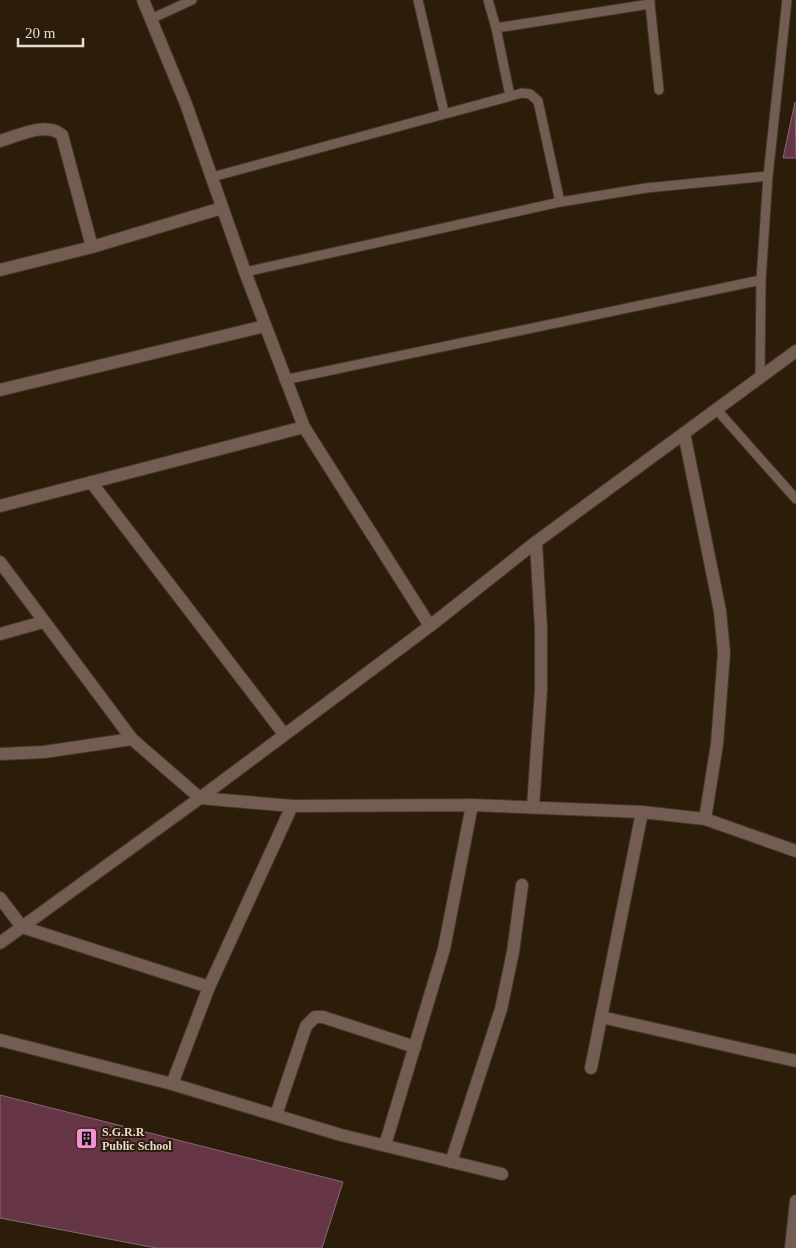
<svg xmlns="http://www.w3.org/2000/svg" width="796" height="1248" viewBox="0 0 796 1248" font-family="'Times New Roman',serif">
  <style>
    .building { fill: #663546; stroke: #856a72 }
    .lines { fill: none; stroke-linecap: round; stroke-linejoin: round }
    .service-casing { stroke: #453826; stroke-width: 11 }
    .minor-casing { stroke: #453826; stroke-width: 14 }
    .service { stroke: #735d53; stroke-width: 9 }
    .minor { stroke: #735d53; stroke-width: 12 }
    .labels { text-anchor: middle; stroke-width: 4; stroke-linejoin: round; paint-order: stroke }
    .poi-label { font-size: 12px; font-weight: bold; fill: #e6dcd1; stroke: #2b1d0a; text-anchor: start }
  </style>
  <rect width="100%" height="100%" fill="#2b1d0a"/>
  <path class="building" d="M795,102L796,158H783Z
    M0,1095L343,1182L322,1248H156L0,1218Z"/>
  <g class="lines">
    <defs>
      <path id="service" d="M418,0L444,112
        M488,0L496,28
        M650,4L659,90
        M151,19L192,0
        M510,96L496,28L650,4V0
        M212,177L522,93L530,94L538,101L560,202
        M245,272L560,202L646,188L768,176
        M760,377L761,280L768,176L787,0
        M284,380L761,280
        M717,410L796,499"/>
      <path id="minor" d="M143,0L186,104L245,272L304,427L430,626
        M0,141C18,136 46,121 62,135L92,247
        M0,270L92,247L222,208
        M0,390L265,326
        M684,433L720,611L724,653L717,744L705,819
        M91,482L284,734
        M0,506L304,427
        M0,562L132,739L200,798L292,806L472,805L642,812L705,819L796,851
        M0,634L43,622
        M0,754L44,752L132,739
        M533,807L541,690V629L536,542
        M0,898L22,927L209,987
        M0,943L200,798L430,626L536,542L796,351
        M601,1017L796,1061
        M0,1040L172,1084L341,1135L502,1174
        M591,1068L642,812
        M172,1084L209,987L292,806
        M276,1115L306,1026L315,1017H323L415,1047
        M385,1145L444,949L472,805
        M451,1162L501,1009L513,952L522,885
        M791,1248L796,1201"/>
    </defs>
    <use href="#service" class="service-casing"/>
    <use href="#minor" class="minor-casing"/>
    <use href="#service" class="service"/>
    <use href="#minor" class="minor"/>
  </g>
  <defs>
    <symbol id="building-square" viewBox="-11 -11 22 22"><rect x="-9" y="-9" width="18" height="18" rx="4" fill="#f391d5" stroke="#2b1d0a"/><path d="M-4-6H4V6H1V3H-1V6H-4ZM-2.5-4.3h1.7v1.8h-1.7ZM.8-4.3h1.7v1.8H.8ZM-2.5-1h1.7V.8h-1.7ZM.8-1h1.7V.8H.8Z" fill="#111"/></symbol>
  </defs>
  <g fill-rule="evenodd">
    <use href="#building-square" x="74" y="1126" width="25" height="25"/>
  </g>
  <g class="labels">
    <g class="poi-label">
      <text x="102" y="1136">S.G.R.R<tspan x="102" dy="14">Public School</tspan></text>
    </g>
  </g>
  <path d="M18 38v8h65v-8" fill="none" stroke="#e6dcd1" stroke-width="2.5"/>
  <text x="25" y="38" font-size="15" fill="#e6dcd1" stroke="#2b1d0a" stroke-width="4" paint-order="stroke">20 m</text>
</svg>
